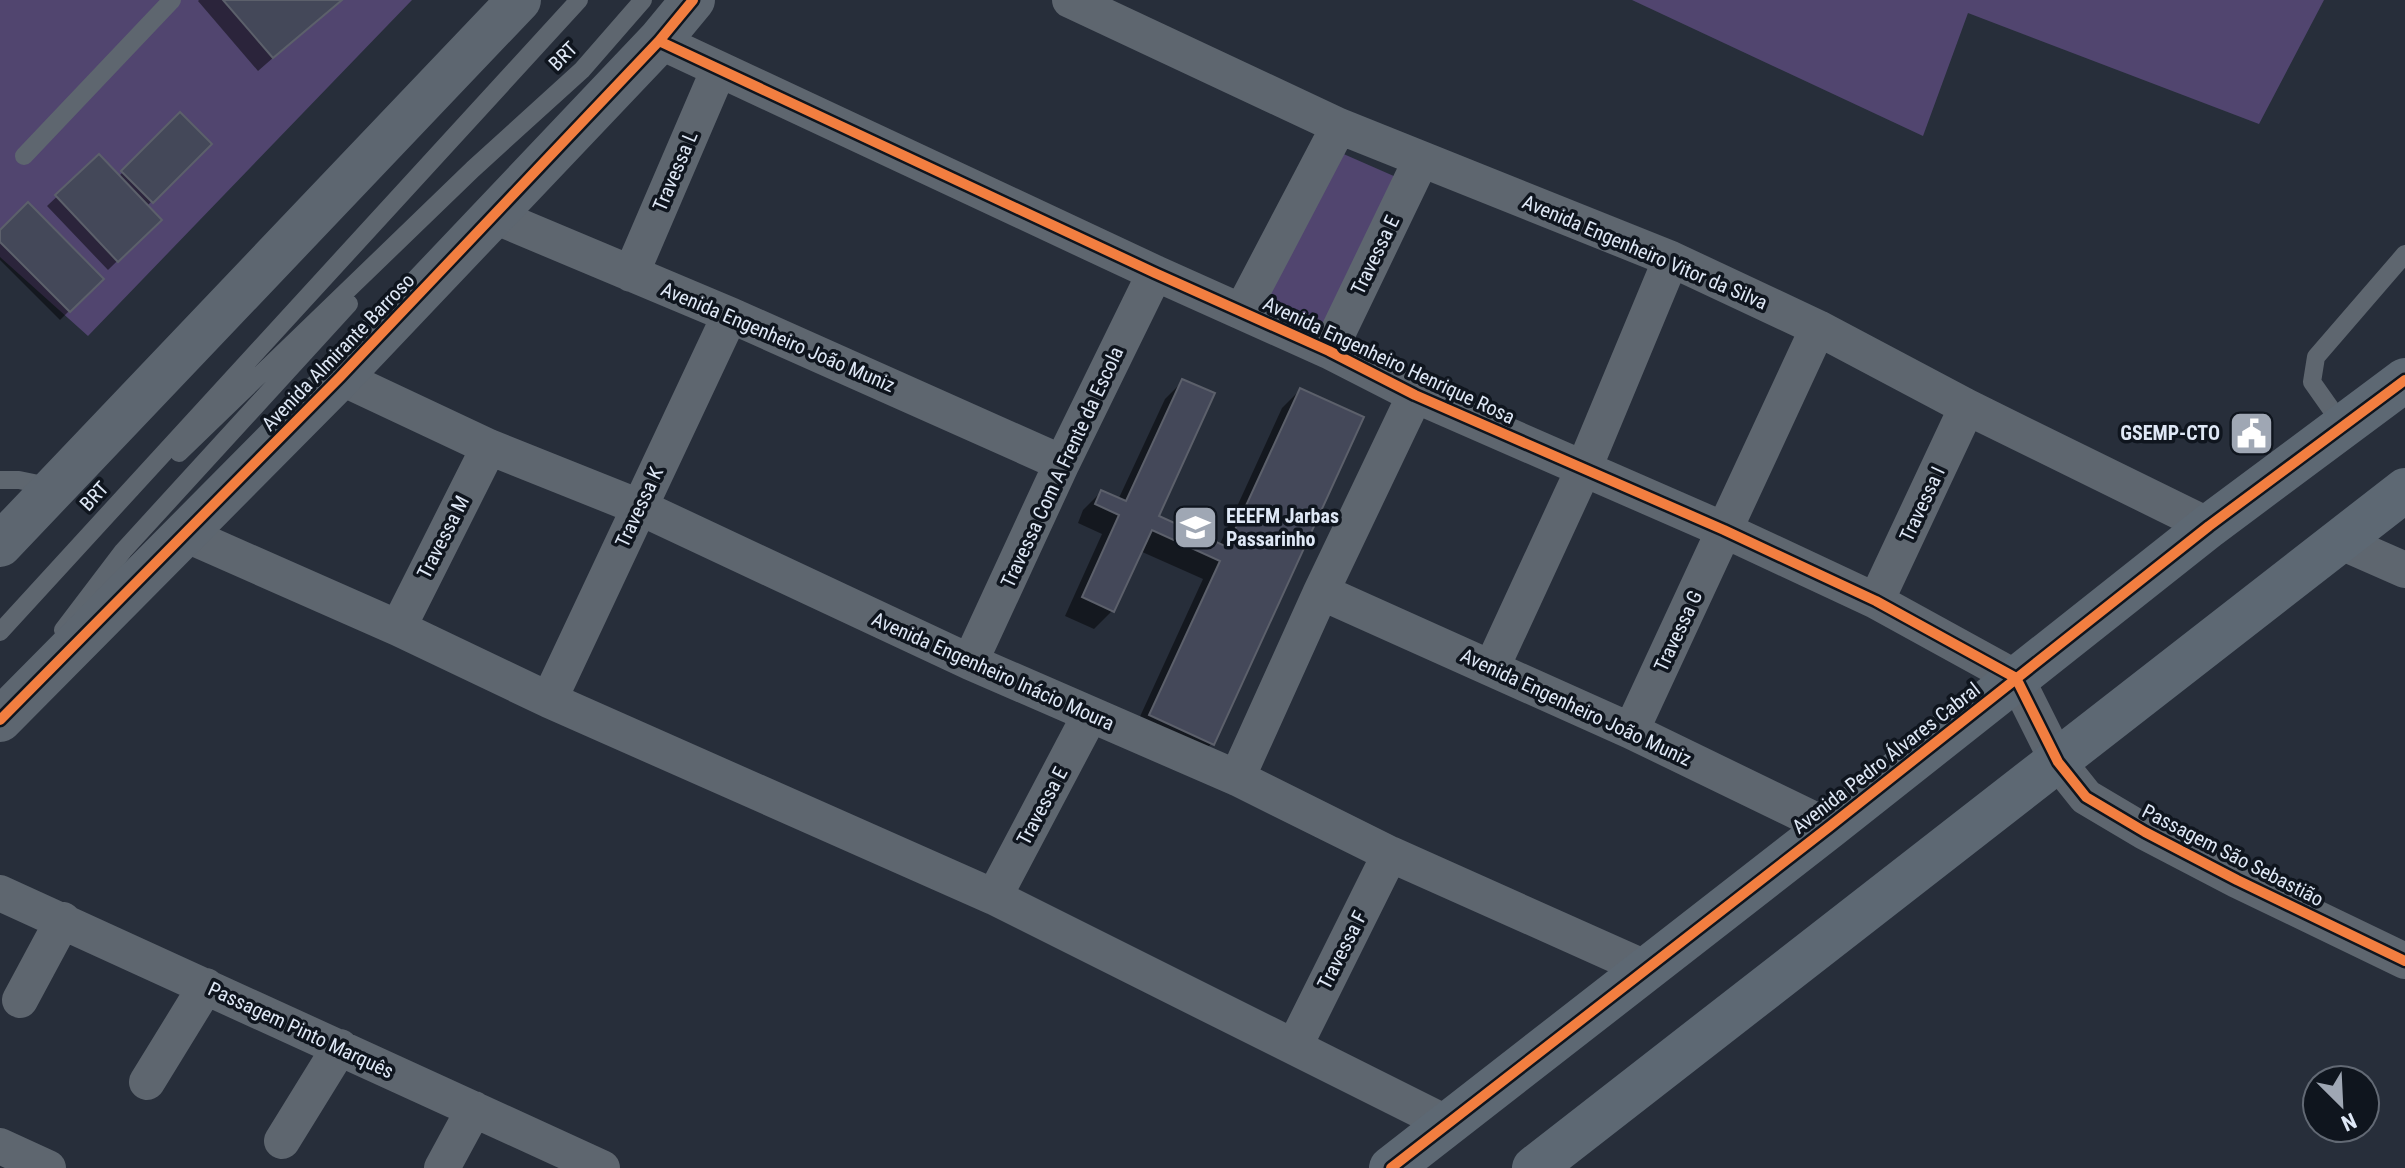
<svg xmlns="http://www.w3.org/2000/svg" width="2405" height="1168" viewBox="0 0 2405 1168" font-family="'Roboto Condensed',sans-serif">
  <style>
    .green { fill: #51456f }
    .shadow { fill: #0007 }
    .building { fill: #444859; stroke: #5c606b; stroke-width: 2 }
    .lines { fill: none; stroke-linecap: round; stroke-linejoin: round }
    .service { stroke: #5e666f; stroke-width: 18 }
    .minor { stroke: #5e666f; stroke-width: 36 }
    .primary { stroke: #5d6873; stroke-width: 44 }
    .trunk { stroke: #5d6670; stroke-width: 44 }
    .cycleway-casing { stroke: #0f151e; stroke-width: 15 }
    .cycleway { stroke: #f27e40; stroke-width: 10 }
    .labels { text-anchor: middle; stroke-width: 7; stroke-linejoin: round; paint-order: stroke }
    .street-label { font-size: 20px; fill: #dfe8f6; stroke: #0f151e }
    .poi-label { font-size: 20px; font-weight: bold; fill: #dfe8f6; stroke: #0f151e; text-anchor: end }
  </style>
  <rect width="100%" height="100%" fill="#272e3a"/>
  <path class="green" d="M0,0H412L88,336L0,257Z
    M1632,0H2324L2259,124L1968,13L1923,136Z
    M1339,152L1396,177L1323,333L1261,309Z"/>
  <path class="shadow" d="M339,0L258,71L198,1L199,0Z
    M180,115L209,144L146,207L159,220L108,270L47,206L99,157L118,177Z
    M0,232L101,279L60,320L0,260Z
    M1183,381L1156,517L1219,546L1282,408L1300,390L1212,743L1194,761L1132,734L1203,579L1140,551L1112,611L1094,629L1065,616L1102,534L1078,523L1083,510L1101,492L1118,500L1165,399Z"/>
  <path class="building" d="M223,0H342L273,58Z
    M180,112L212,144L153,203L121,171Z
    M99,154L162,220L118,262L55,195Z
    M28,202L104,279L70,312L0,242V230Z
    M1182,379L1215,393L1159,516L1227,547L1300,388L1364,417L1214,745L1149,715L1220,561L1152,530L1114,612L1082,597L1119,515L1095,504L1101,490L1126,501Z"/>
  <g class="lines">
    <path class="service" d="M24,156L172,0
      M2343,426L2312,382L2316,357L2405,254
      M179,453L473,169L582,70L643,0
      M0,480H19L53,487
      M63,630L123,551L349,304
      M0,632L579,0"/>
    <path class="minor" d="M1070,0L1339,126L1671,259L1818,328L1967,407L2209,526
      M659,41L1155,273L1329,351L1415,395L1724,530L1876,601L2016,678L2058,762L2086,797L2145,832L2237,880L2405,961
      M492,215L730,315L1062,463
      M631,274L719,69
      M1242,311L1339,126
      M1329,351L1421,160
      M340,377L489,447L639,507L970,662L1237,778L1390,854L1645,968
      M185,534L398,628L549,700L994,897L1448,1124
      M2339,541L2405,570
      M1321,592L1631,731L1829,827
      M1876,601L1967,407
      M398,628L489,447
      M970,662L1062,463L1155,273
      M1492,667L1584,468L1671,259
      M549,700L730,315
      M1631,731L1818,328
      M1237,778L1321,592L1415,395
      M0,893L602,1168
      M994,897L1090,715
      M20,1000L63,920
      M1294,1047L1390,854
      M147,1082L206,986
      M282,1141L340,1047
      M0,1146L48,1168
      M442,1168L474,1109"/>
    <path class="primary" d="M1391,1168L1829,827L2209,526L2405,380
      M1534,1168L2405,490"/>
    <path class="trunk" d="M0,545L519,0
      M0,720L340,377L659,41L693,0"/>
    <defs>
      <path id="cycleway" d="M659,41L1155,273L1329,351L1415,395L1724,530L1876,601L2016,678L2058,762L2086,797L2145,832L2237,880L2405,961
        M0,720L340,377L659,41L693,0
        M1391,1168L1829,827L2209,526L2405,380"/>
    </defs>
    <use href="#cycleway" class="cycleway-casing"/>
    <use href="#cycleway" class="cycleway"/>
  </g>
  <defs>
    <symbol id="civic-square" viewBox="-11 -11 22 22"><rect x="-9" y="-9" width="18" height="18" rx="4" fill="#9fa7b4" stroke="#0f151e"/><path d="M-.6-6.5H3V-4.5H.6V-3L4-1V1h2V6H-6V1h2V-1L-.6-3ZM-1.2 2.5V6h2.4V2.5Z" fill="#fff"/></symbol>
    <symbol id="school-square" viewBox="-11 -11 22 22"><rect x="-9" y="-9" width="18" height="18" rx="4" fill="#9fa7b4" stroke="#0f151e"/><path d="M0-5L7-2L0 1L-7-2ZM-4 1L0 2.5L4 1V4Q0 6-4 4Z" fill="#fff"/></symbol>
  </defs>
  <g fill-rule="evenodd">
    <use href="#civic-square" x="2226" y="408" width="51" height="51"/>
    <use href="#school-square" x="1170" y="502" width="51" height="51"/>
  </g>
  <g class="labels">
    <g class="street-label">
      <text transform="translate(563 56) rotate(-45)" y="7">BRT</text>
      <text transform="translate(675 171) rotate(-67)" y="7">Travessa L</text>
      <text transform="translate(1645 252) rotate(23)" y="7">Avenida Engenheiro Vitor da Silva</text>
      <text transform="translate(1375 255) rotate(-64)" y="7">Travessa E</text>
      <text transform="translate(778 337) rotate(23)" y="7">Avenida Engenheiro João Muniz</text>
      <text transform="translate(338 352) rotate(-46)" y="7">Avenida Almirante Barroso</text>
      <text transform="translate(1389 360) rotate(25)" y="7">Avenida Engenheiro Henrique Rosa</text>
      <text transform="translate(1062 467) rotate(-65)" y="7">Travessa Com A Frente da Escola</text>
      <text transform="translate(94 496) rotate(-47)" y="7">BRT</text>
      <text transform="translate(1922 504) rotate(-65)" y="7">Travessa I</text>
      <text transform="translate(639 507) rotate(-65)" y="7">Travessa K</text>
      <text transform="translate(443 537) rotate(-63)" y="7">Travessa M</text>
      <text transform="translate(1678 631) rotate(-65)" y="7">Travessa G</text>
      <text transform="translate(993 671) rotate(24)" y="7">Avenida Engenheiro Inácio Moura</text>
      <text transform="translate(1576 707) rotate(25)" y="7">Avenida Engenheiro João Muniz</text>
      <text transform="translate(1886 758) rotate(-38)" y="7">Avenida Pedro Álvares Cabral</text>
      <text transform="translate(1042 806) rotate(-62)" y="7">Travessa E</text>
      <text transform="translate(2233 855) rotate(27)" y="7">Passagem São Sebastião</text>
      <text transform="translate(1342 950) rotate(-63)" y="7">Travessa F</text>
      <text transform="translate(301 1030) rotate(25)" y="7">Passagem Pinto Marquês</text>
    </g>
    <g class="poi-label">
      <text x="2220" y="440">GSEMP-CTO</text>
      <text x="1226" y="523" text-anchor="start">EEEFM Jarbas<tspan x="1226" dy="23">Passarinho</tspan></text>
    </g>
  </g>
  <g transform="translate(2341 1104) rotate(156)"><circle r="38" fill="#0f151e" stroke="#626974" stroke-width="2"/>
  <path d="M0-6L14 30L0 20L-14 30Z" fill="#9fa7b4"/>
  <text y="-12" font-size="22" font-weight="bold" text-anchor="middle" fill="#dfe8f6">N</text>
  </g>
</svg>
